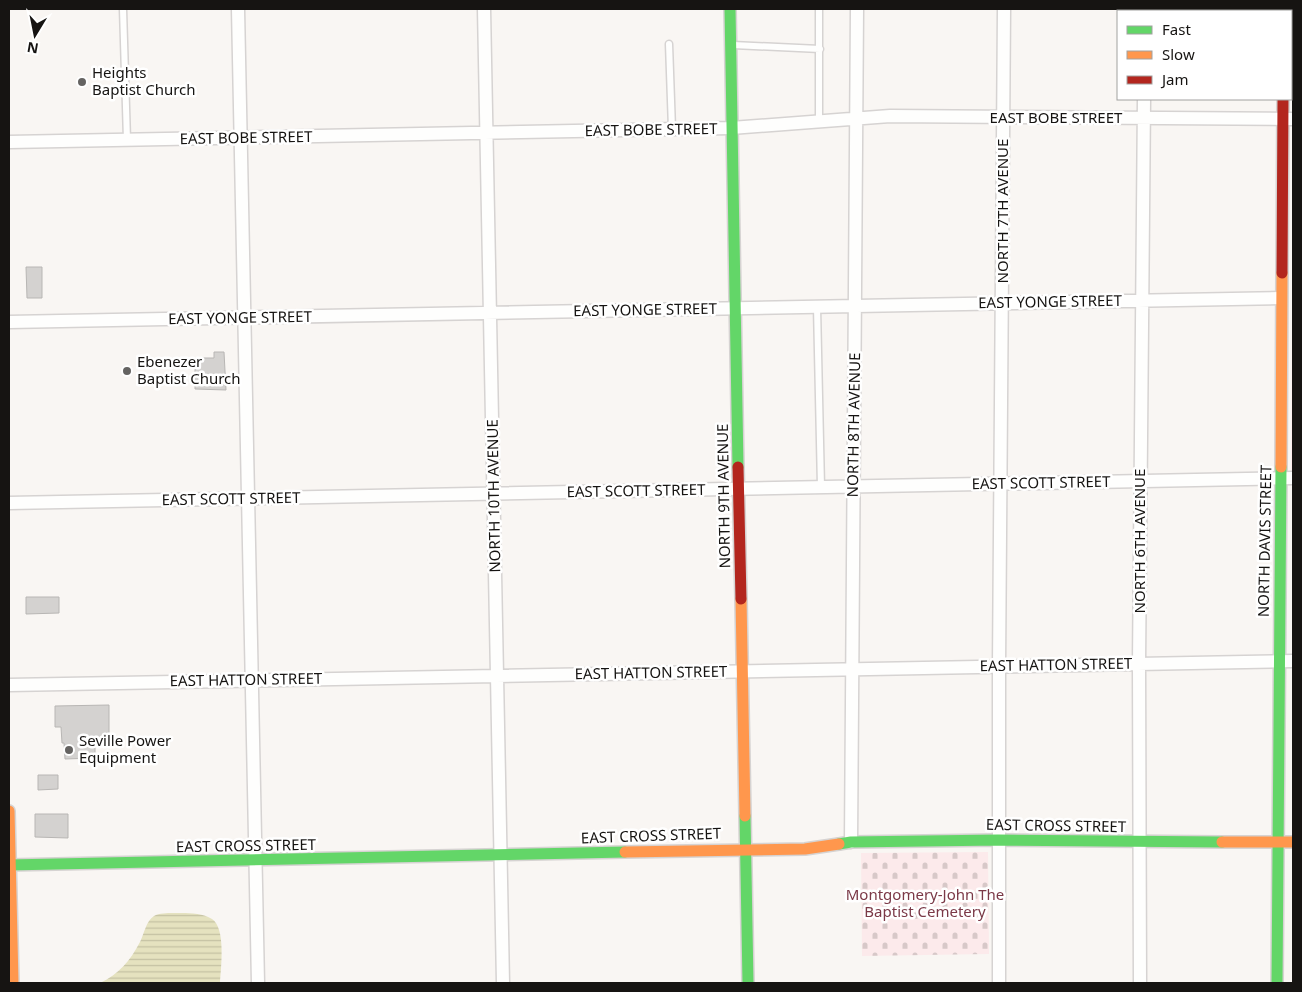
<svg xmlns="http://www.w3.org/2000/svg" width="1302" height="992" viewBox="0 0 1302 992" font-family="'Noto Sans',sans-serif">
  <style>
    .grass { fill: url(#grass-tufts) }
    .cemetery { fill: url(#cemetery-stones) }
    .water { fill: url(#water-rules) }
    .building { fill: #d4d2d0; stroke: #b8b6b4 }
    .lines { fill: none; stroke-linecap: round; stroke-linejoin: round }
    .lane-casing { stroke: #d6d3d2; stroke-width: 9 }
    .street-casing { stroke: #d6d3d2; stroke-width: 15 }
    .fast-casing { stroke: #d6d3d2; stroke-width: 14 }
    .slow-casing { stroke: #d6d3d2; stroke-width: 14 }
    .jam-casing { stroke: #d6d3d2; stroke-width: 14 }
    .lane { stroke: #fefefd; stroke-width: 6 }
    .street { stroke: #fefefd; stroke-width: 12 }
    .fast { stroke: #63d668; stroke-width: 11 }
    .slow { stroke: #ff974d; stroke-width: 11 }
    .jam { stroke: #b3261e; stroke-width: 11 }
    .poi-dot { fill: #656361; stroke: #fff; stroke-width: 2 }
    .labels { text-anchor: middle; stroke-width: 5; stroke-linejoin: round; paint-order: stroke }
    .poi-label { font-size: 15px; fill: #161412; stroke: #fff; text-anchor: start }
    .street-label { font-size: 15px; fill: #161412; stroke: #fff }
    .park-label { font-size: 15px; fill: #7b3947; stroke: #fff }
  </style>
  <defs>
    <pattern id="grass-tufts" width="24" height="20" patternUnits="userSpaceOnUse" patternTransform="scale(1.25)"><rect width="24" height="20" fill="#fceaeb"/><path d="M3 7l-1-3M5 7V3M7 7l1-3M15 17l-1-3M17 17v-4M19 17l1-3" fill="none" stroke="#d7c8c8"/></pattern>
    <pattern id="cemetery-stones" width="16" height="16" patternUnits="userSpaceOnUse" patternTransform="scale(1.25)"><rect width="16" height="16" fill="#fceaeb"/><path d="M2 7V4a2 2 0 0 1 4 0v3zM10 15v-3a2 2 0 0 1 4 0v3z" fill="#d7c8c8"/></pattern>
    <pattern id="water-rules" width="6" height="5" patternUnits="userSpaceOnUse" patternTransform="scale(1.25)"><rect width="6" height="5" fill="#e5e2bf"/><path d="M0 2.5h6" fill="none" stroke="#c4c1a3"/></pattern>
  </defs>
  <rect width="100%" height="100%" fill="#f9f6f3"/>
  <path class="grass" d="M1293,164V471H1291Z"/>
  <path class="cemetery" d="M988,852L989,954L862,956L861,853Z"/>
  <path class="water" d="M173,913C185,913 201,912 212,919C226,928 221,968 220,983H100C119,974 130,961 140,942C144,934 146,921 154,916C159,913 167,913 173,913Z"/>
  <path class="building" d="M26,267H42V298H27Z
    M214,352H224L226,390L195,389V358H214Z
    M26,597H59V613L26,614Z
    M109,705V738H95V758L65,759L64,743H62L61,727H55V706Z
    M38,775H58V789L38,790Z
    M35,814H68V838L35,837Z"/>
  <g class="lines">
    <defs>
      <path id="lane" d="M123,9L127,140
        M669,44L672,129
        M733,45L820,49
        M819,122V9
        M817,307L821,487"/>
      <path id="street" d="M238,9L258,983
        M484,9L503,983
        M1144,11V9
        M9,142L731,128L890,116L1293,119
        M9,322L1280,298
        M9,503L1293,478
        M9,685L1293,661
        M851,842L857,9
        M999,983V666L1004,9
        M1140,983L1139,664L1144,99"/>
      <path id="fast" d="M730,9L738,467
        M745,816L748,983
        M839,844L851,842L998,840L1222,842
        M9,865L625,852
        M1277,983L1281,467"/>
      <path id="slow" d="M1281,467L1282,273
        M741,599L745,816
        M9,811L13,983
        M1222,842H1293
        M625,852L805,849L839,844"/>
      <path id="jam" d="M1284,9V11
        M1282,273L1283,99
        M738,467L741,599"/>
    </defs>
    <use href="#lane" class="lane-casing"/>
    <use href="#street" class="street-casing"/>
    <use href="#fast" class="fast-casing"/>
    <use href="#slow" class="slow-casing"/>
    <use href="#jam" class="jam-casing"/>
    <use href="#lane" class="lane"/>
    <use href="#street" class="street"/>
    <use href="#fast" class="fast"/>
    <use href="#slow" class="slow"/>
    <use href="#jam" class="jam"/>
  </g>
  <g class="poi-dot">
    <circle cx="82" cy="82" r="5"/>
    <circle cx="127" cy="371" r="5"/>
    <circle cx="69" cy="750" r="5"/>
  </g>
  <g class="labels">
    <g class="poi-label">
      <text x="92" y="78">Heights<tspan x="92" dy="17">Baptist Church</tspan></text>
      <text x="137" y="367">Ebenezer<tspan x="137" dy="17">Baptist Church</tspan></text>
      <text x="79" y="746">Seville Power<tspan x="79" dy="17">Equipment</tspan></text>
    </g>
    <g class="street-label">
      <text x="1056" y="123">EAST BOBE STREET</text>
      <text transform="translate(651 130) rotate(-1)" y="5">EAST BOBE STREET</text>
      <text transform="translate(246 138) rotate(-1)" y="5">EAST BOBE STREET</text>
      <text transform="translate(1003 211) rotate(-90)" y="5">NORTH 7TH AVENUE</text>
      <text transform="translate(1050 302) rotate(-1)" y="5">EAST YONGE STREET</text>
      <text transform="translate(645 310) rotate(-1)" y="5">EAST YONGE STREET</text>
      <text transform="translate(240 318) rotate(-1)" y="5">EAST YONGE STREET</text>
      <text transform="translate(854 425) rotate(-89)" y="5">NORTH 8TH AVENUE</text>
      <text transform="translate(1041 483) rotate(-1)" y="5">EAST SCOTT STREET</text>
      <text transform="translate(636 491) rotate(-1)" y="5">EAST SCOTT STREET</text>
      <text transform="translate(494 496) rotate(-91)" y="5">NORTH 10TH AVENUE</text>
      <text transform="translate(724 496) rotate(-91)" y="5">NORTH 9TH AVENUE</text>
      <text transform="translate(231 499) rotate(-1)" y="5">EAST SCOTT STREET</text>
      <text transform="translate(1140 541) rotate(-90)" y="5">NORTH 6TH AVENUE</text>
      <text transform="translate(1265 541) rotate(-89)" y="5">NORTH DAVIS STREET</text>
      <text transform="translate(1056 665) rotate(-1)" y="5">EAST HATTON STREET</text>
      <text transform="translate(651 673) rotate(-1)" y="5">EAST HATTON STREET</text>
      <text transform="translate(246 680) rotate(-1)" y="5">EAST HATTON STREET</text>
      <text transform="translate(1056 826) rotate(1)" y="5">EAST CROSS STREET</text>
      <text transform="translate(651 836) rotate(-2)" y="5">EAST CROSS STREET</text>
      <text transform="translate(246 846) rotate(-1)" y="5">EAST CROSS STREET</text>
    </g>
    <g class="park-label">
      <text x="925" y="900">Montgomery-John The<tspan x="925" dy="17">Baptist Cemetery</tspan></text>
    </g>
  </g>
  <rect width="1302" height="992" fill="none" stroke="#161412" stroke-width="20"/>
  <rect x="1117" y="10" width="175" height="90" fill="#ffffff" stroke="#a2a1a0"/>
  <rect x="1127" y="26" width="25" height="8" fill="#63d668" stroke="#a2a1a0"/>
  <text x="1162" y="35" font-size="15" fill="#161412">Fast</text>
  <rect x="1127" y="51" width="25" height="8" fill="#ff974d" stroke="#a2a1a0"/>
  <text x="1162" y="60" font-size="15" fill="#161412">Slow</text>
  <rect x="1127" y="76" width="25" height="8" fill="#b3261e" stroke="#a2a1a0"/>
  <text x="1162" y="85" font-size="15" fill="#161412">Jam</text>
  <g transform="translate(35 35) rotate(190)" stroke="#ffffff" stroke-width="4" paint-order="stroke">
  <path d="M0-4L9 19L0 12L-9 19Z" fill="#161412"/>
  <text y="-8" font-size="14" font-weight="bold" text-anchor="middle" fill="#161412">N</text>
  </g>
</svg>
